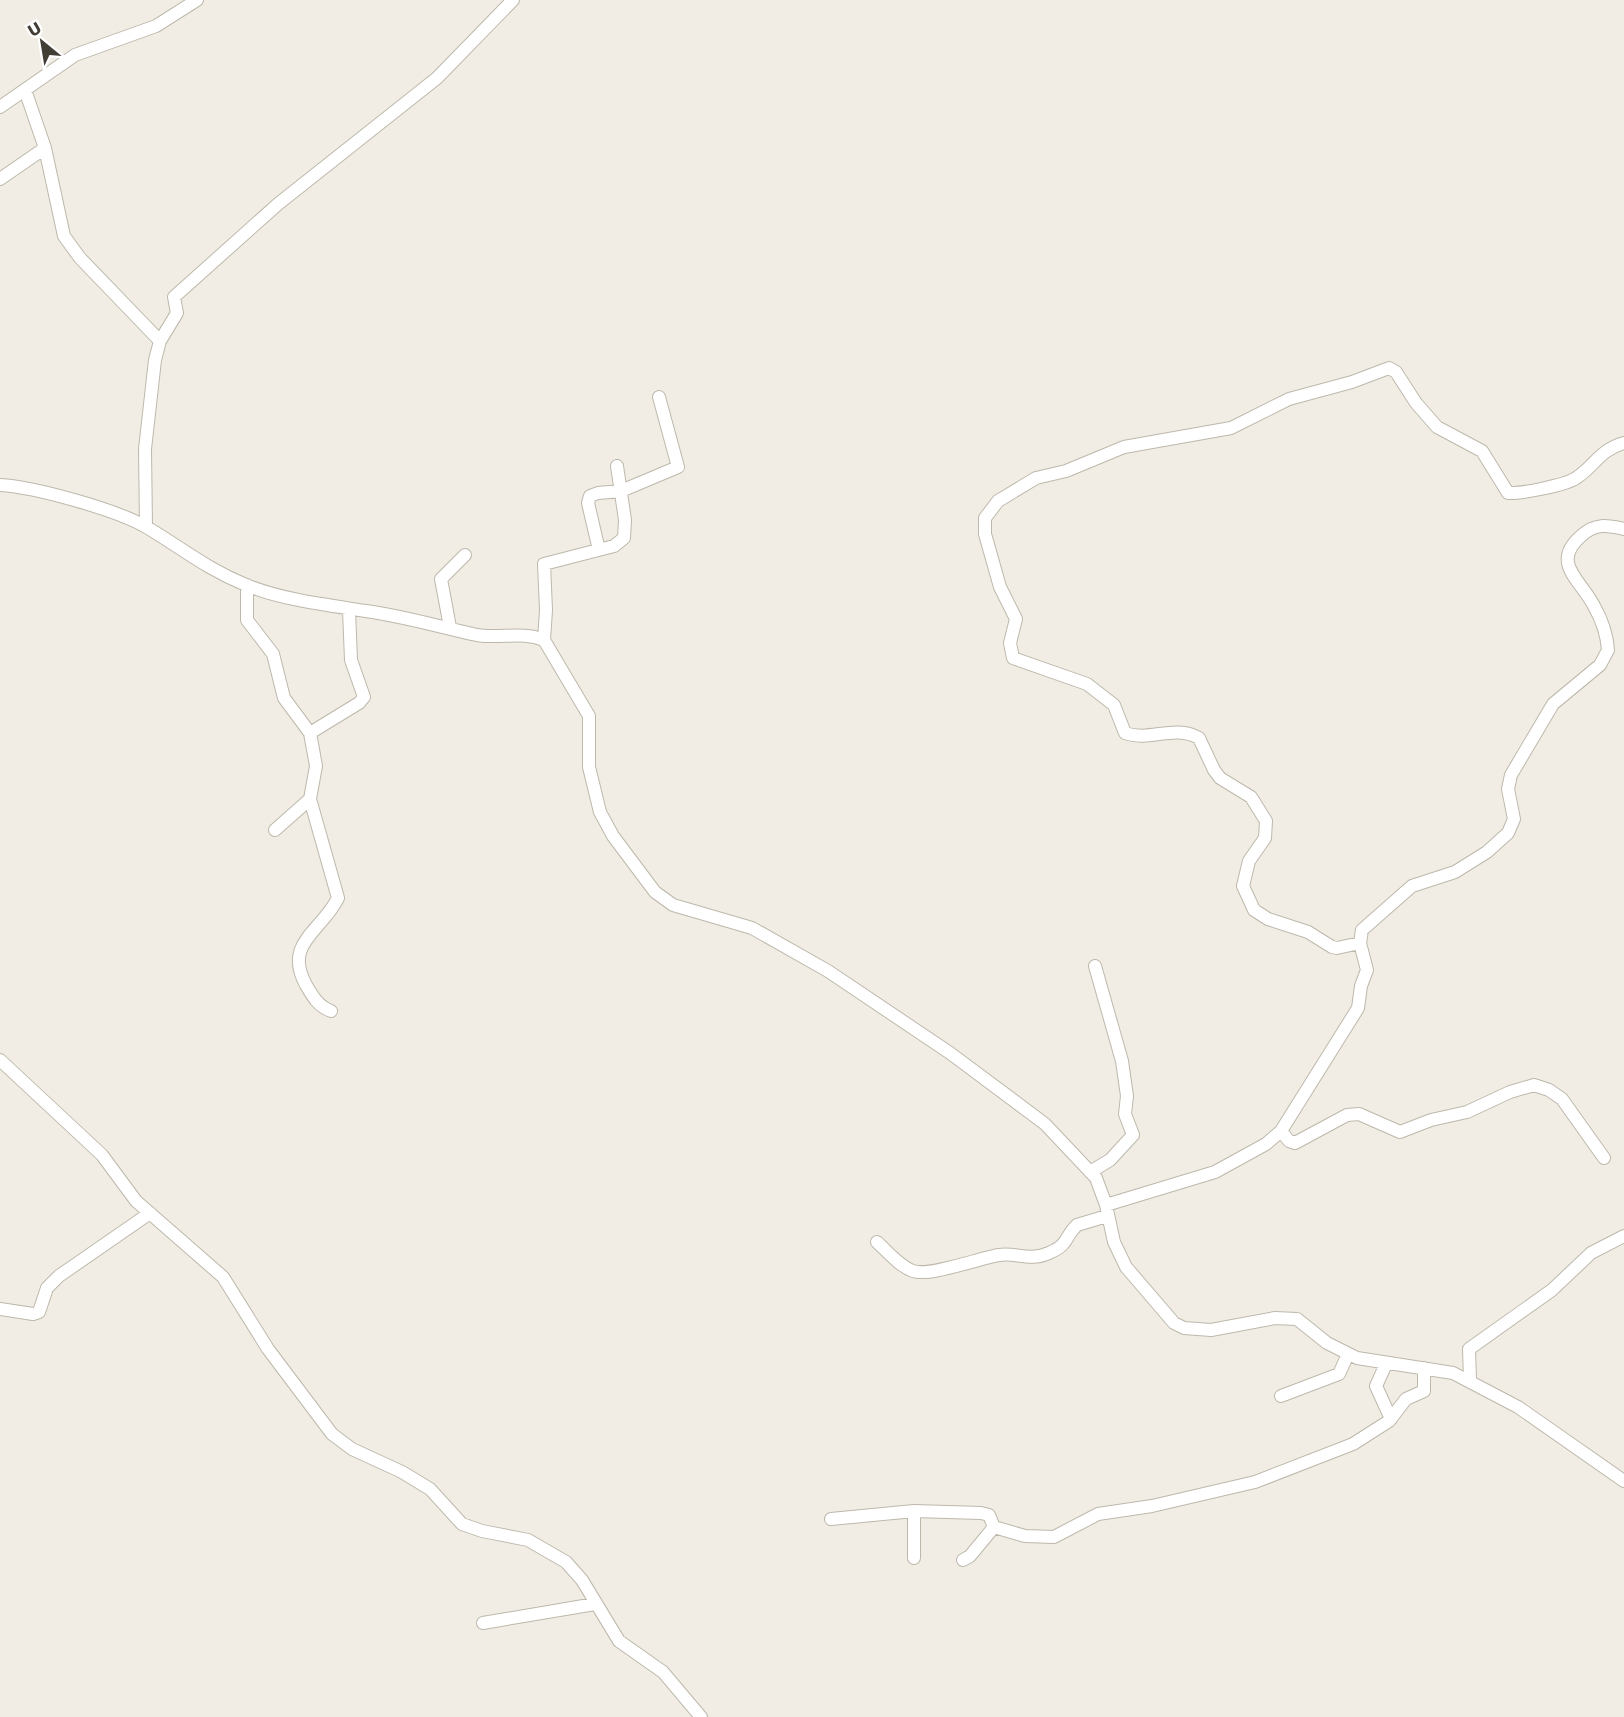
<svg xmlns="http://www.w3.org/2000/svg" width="1624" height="1717" viewBox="0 0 1624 1717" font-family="'DejaVu Sans',sans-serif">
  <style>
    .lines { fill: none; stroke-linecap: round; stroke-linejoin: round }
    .minor-casing { stroke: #beb8ab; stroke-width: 14 }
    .minor { stroke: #fff; stroke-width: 12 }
  </style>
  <rect width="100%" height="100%" fill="#f1ede5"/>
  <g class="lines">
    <defs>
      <path id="minor" d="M25,90L45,148L64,236L80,258L160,341
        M0,107L75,55L156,26L197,0
        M0,179L45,148
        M0,485C35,487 118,510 148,528C183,549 207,569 246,585C283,600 327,605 366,611C403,616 440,627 477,635C500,639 522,631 544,640L589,716V767L600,812L613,836L655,892L673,905L752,928L828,971L950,1053L1045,1124L1096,1178L1106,1205L1114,1242L1126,1267L1174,1323L1184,1328L1211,1330L1275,1318L1297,1319L1327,1343L1357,1358L1453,1373L1518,1407L1624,1481
        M146,527L145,449L155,360L160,341L177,313L174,297L278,204L437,78L513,0
        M599,550L588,503L590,496L598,493L621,491L678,467L659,397
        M247,585V620L273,654L284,698L310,733L316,766L310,799L275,830
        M450,627L441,579L465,555
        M544,640L546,610L544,564L614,546L624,538L625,520L617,466
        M310,733L359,703L364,697L351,660L349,610
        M310,799L338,898C321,932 283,943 306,985C313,997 318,1006 331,1011
        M1360,943L1337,948L1332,947L1308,932L1268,919L1254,910L1243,886L1249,861L1265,838L1266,821L1251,797L1220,778L1214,770L1199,738C1174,724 1150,742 1125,733L1114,705L1087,684L1013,658L1010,643L1016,619L1000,587L985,534V518L998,501L1036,478L1066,471L1124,447L1231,428L1289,399L1352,382L1389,368L1396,372L1416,403L1437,427L1482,451L1508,493C1521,494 1566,485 1576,478C1595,466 1599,450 1624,443
        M0,1060L102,1155L136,1201L223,1277L268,1349L332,1434L352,1449L402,1472L430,1489L462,1524L482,1531L528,1540L566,1562L582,1580L619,1641L663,1672L701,1717
        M1281,1131L1289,1141L1295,1143L1347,1115L1359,1114L1400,1132L1431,1120L1467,1112L1510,1092L1534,1085L1549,1090L1562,1099L1604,1158
        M1090,1172L1110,1160L1133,1135L1125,1114L1127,1096L1122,1061L1095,966
        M1106,1205L1215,1172L1266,1144L1281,1131L1358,1008L1361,986L1367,970L1360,943L1362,930L1412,886L1455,872L1487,852L1508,833L1514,819L1508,789L1511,775L1553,704L1600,665L1608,650C1607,634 1602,620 1594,606C1581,580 1550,563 1581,536C1595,523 1607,525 1624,529
        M877,1242C887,1251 899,1266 913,1271C929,1277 980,1258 999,1255C1016,1252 1029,1262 1049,1253C1070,1244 1064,1237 1077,1225L1107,1216
        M0,1309L33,1314L39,1312L47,1288L59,1276L150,1213
        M1386,1364L1376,1386L1391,1419
        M1470,1380L1469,1349L1552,1290L1591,1253L1624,1236
        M1281,1396L1339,1374L1348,1354
        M831,1519L914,1511L981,1513L989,1515L994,1527L1025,1536L1054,1537L1098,1514L1152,1506L1255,1482L1353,1444L1389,1421L1406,1399L1424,1391V1368
        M914,1558V1511
        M963,1560L970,1556L994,1527
        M483,1623L595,1604"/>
    </defs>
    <use href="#minor" class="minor-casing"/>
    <use href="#minor" class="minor"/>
  </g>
  <g transform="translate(42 42) rotate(330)" stroke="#ffffff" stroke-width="4.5" paint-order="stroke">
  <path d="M0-4.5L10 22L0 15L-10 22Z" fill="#423d35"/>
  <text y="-9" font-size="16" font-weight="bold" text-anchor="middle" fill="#423d35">U</text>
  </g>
</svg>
